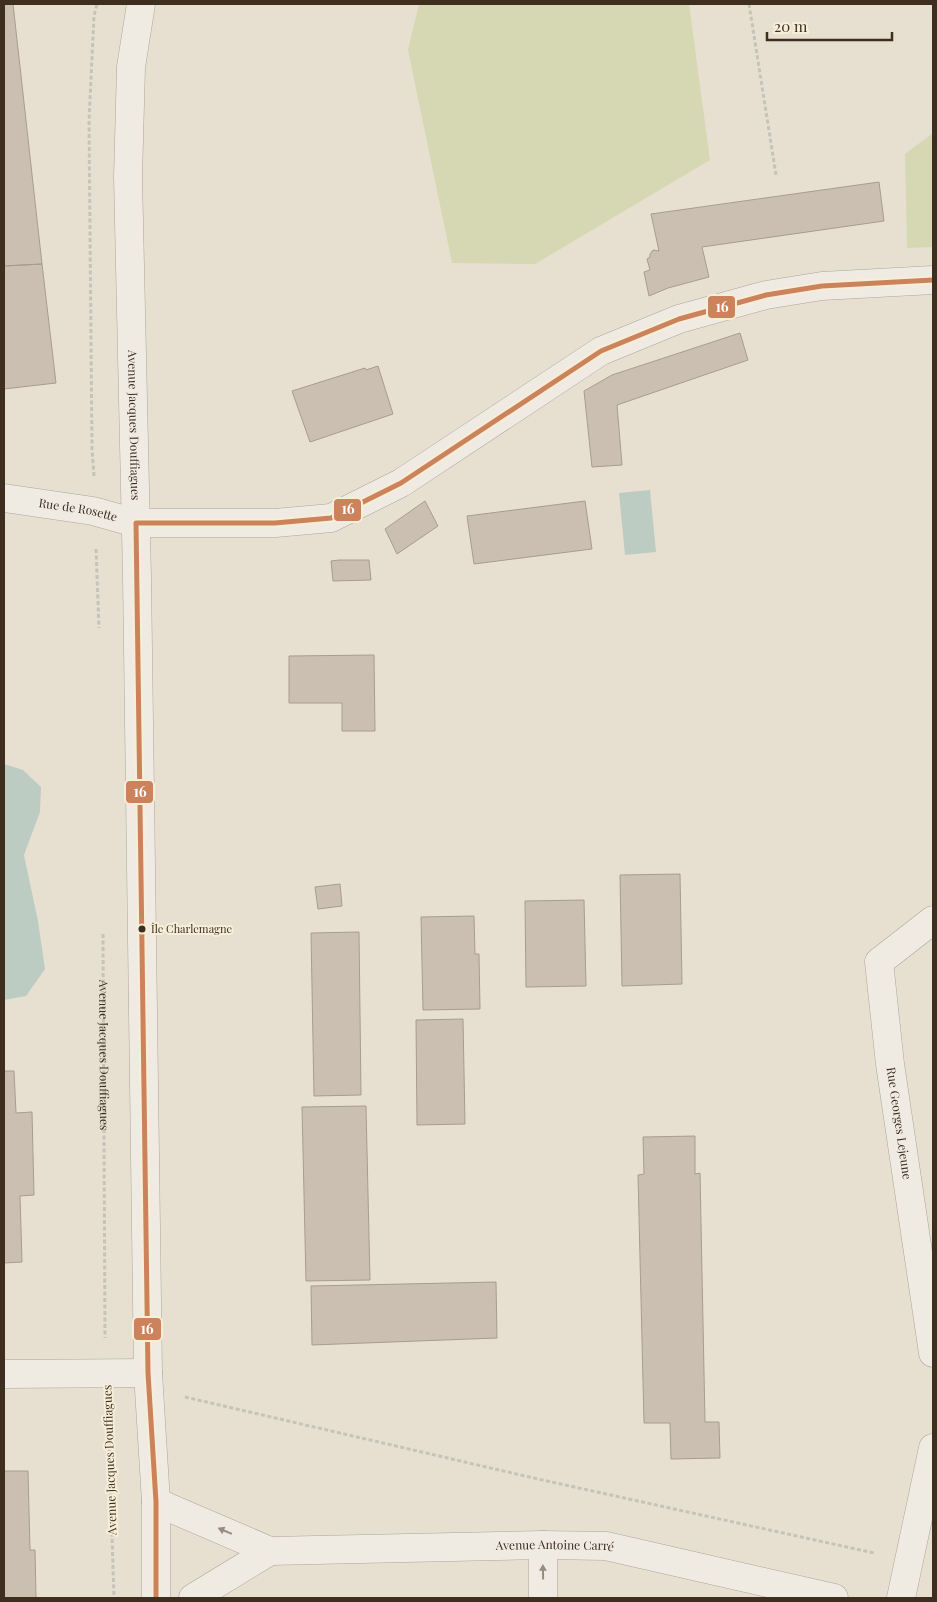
<svg xmlns="http://www.w3.org/2000/svg" width="937" height="1602" viewBox="0 0 937 1602" font-family="'Playfair Display',serif">
  <style>
    .green { fill: #d6d7b3 }
    .water { fill: #bcccc2 }
    .building { fill: #cbbfb2; stroke: #a89c90 }
    .lines { fill: none; stroke-linecap: round; stroke-linejoin: round }
    .minor-casing { stroke: #ada599; stroke-width: 29 }
    .path { stroke: #c8c2b9; stroke-width: 3; stroke-dasharray: 4 2.5; stroke-linecap: butt }
    .minor { stroke: #efebe3; stroke-width: 28 }
    .bus-1-casing { stroke: #f7eed8; stroke-width: 9 }
    .bus-1 { stroke: #cc835b; stroke-width: 5 }
    .oneway { fill: #968c82 }
    .bus-dot { fill: #3d2e20; stroke: #f7eed8; stroke-width: 2 }
    .labels { text-anchor: middle; stroke-width: 4; stroke-linejoin: round; paint-order: stroke }
    .bus-label { font-size: 11px; fill: #3d2e20; stroke: #f7eed8; text-anchor: start }
    .street-label { font-size: 12px; fill: #3d2e20; stroke: #f7eed8 }
    .line-badge { stroke: #f7eed8; stroke-width: 2 }
    .badge-label { font-size: 14px; text-anchor: middle; font-weight: bold; fill: #fff }
  </style>
  <rect width="100%" height="100%" fill="#e7e0d1"/>
  <path class="green" d="M419,4H689L710,160L535,264L452,263L408,50Z
    M933,133V247L907,248L905,154Z"/>
  <path class="water" d="M650,490L656,552L625,555L619,493Z
    M4,764L23,770L41,787L40,812L24,855L38,921L45,969L26,996L4,1000Z"/>
  <path class="building" d="M4,4H13L42,264L4,266Z
    M879,182L884,221L702,247L709,277L668,288L649,296L644,272L650,270L647,259L650,257V254L653,250L659,251L651,214Z
    M42,264L56,383L4,389V266Z
    M740,333L748,360L617,405L622,465L592,467L584,391L612,375Z
    M378,366L393,414L310,442L292,391L365,368L366,370Z
    M425,501L438,526L397,554L385,529Z
    M585,501L592,549L474,564L467,516Z
    M339,560H369L371,580L333,581L331,561Z
    M374,655L375,731H342V703H289V656Z
    M680,874L682,984L622,986L620,875Z
    M340,884L342,906L318,909L315,887Z
    M584,900L586,986L526,987L525,901Z
    M474,916L475,954H479L480,1009L423,1010L421,917Z
    M359,932L361,1095L314,1096L311,933Z
    M463,1019L465,1124L417,1125L416,1020Z
    M4,1071H14L16,1113L32,1112L34,1195L20,1196L22,1262L4,1263Z
    M366,1106L370,1280L306,1281L302,1107Z
    M695,1136V1174L700,1173L705,1422H719L720,1458L671,1459L670,1423H644L638,1175L644,1174L643,1137Z
    M496,1282L497,1338L312,1345L311,1286Z
    M4,1471H28L30,1550H35L36,1598H4Z"/>
  <g class="lines">
    <defs>
      <g id="minor">
        <path id="s2" d="M141,4L131,67L128,177L137,577L148,1373L156,1502V1598"/>
        <path id="s3" d="M4,498L93,511L136,523H275L331,518L401,483L601,351L679,319L766,295L822,286L933,280"/>
        <path id="s4" d="M933,920L879,962L890,1064L933,1353"/>
        <path d="M4,1374L148,1373"/>
        <path id="s5" d="M156,1502L270,1551L543,1545L606,1546L834,1598"/>
        <path d="M543,1545V1598"/>
        <path d="M193,1598L270,1551"/>
        <path d="M901,1598L933,1448"/>
      </g>
    </defs>
    <use href="#minor" class="minor-casing"/>
    <g class="path">
      <path d="M749,4L776,175"/>
      <path d="M94,476L92,449L89,121L94,16L97,4"/>
      <path d="M96,549L99,628"/>
      <path id="s1" d="M103,934L105,1338"/>
      <path d="M185,1397L538,1479L874,1553"/>
      <path d="M108,1409L114,1598"/>
    </g>
    <use href="#minor" class="minor"/>
    <defs>
      <path id="bus-1" d="M136,523L148,1373L156,1502V1598
        M136,523H275L331,518L401,483L601,351L679,319L766,295L822,286L933,280"/>
    </defs>
    <use href="#bus-1" class="bus-1-casing"/>
    <use href="#bus-1" class="bus-1"/>
  </g>
  <defs><path id="oneway-solid" d="M-6-.8H1V-3.2L6.5 0L1 3.2V.8H-6Z" transform="scale(1.25)"/></defs>
  <g class="oneway">
    <use href="#oneway-solid" transform="translate(225 1531) rotate(-157)"/>
    <use href="#oneway-solid" transform="translate(543 1572) rotate(-91)"/>
  </g>
  <circle class="bus-dot" cx="142" cy="929" r="4.5"/>
  <g class="labels">
    <g class="bus-label">
      <text x="151" y="933">Île Charlemagne</text>
    </g>
    <g class="street-label">
      <text dy="4" stroke="none"><textPath href="#s2" startOffset="422">Avenue Jacques Douffiagues</textPath></text>
      <text dy="4" stroke="none"><textPath href="#s3" startOffset="75">Rue de Rosette</textPath></text>
      <text dy="4" stroke="none"><textPath href="#s1" startOffset="121">Avenue Jacques Douffiagues</textPath></text>
      <text dy="4" stroke="none"><textPath href="#s4" startOffset="231">Rue Georges Lejeune</textPath></text>
      <text transform="translate(110 1460) rotate(-92)" y="4">Avenue Jacques Douffiagues</text>
      <text dy="4" stroke="none"><textPath href="#s5" startOffset="409">Avenue Antoine Carré</textPath></text>
    </g>
  </g>
  <g class="line-badge">
    <rect x="707" y="295" width="29" height="24" rx="5" fill="#cc835b"/>
    <rect x="333" y="498" width="29" height="24" rx="5" fill="#cc835b"/>
    <rect x="125" y="780" width="29" height="24" rx="5" fill="#cc835b"/>
    <rect x="133" y="1317" width="29" height="24" rx="5" fill="#cc835b"/>
  </g>
  <g class="badge-label">
    <text x="722" y="312">16</text>
    <text x="348" y="514">16</text>
    <text x="140" y="797">16</text>
    <text x="147" y="1334">16</text>
  </g>
  <rect width="937" height="1602" fill="none" stroke="#3d2e20" stroke-width="10"/>
  <path d="M767 32v8h125v-8" fill="none" stroke="#3d2e20" stroke-width="2.5"/>
  <text x="774" y="32" font-size="15" fill="#3d2e20" stroke="#f7eed8" stroke-width="4" paint-order="stroke">20 m</text>
</svg>
